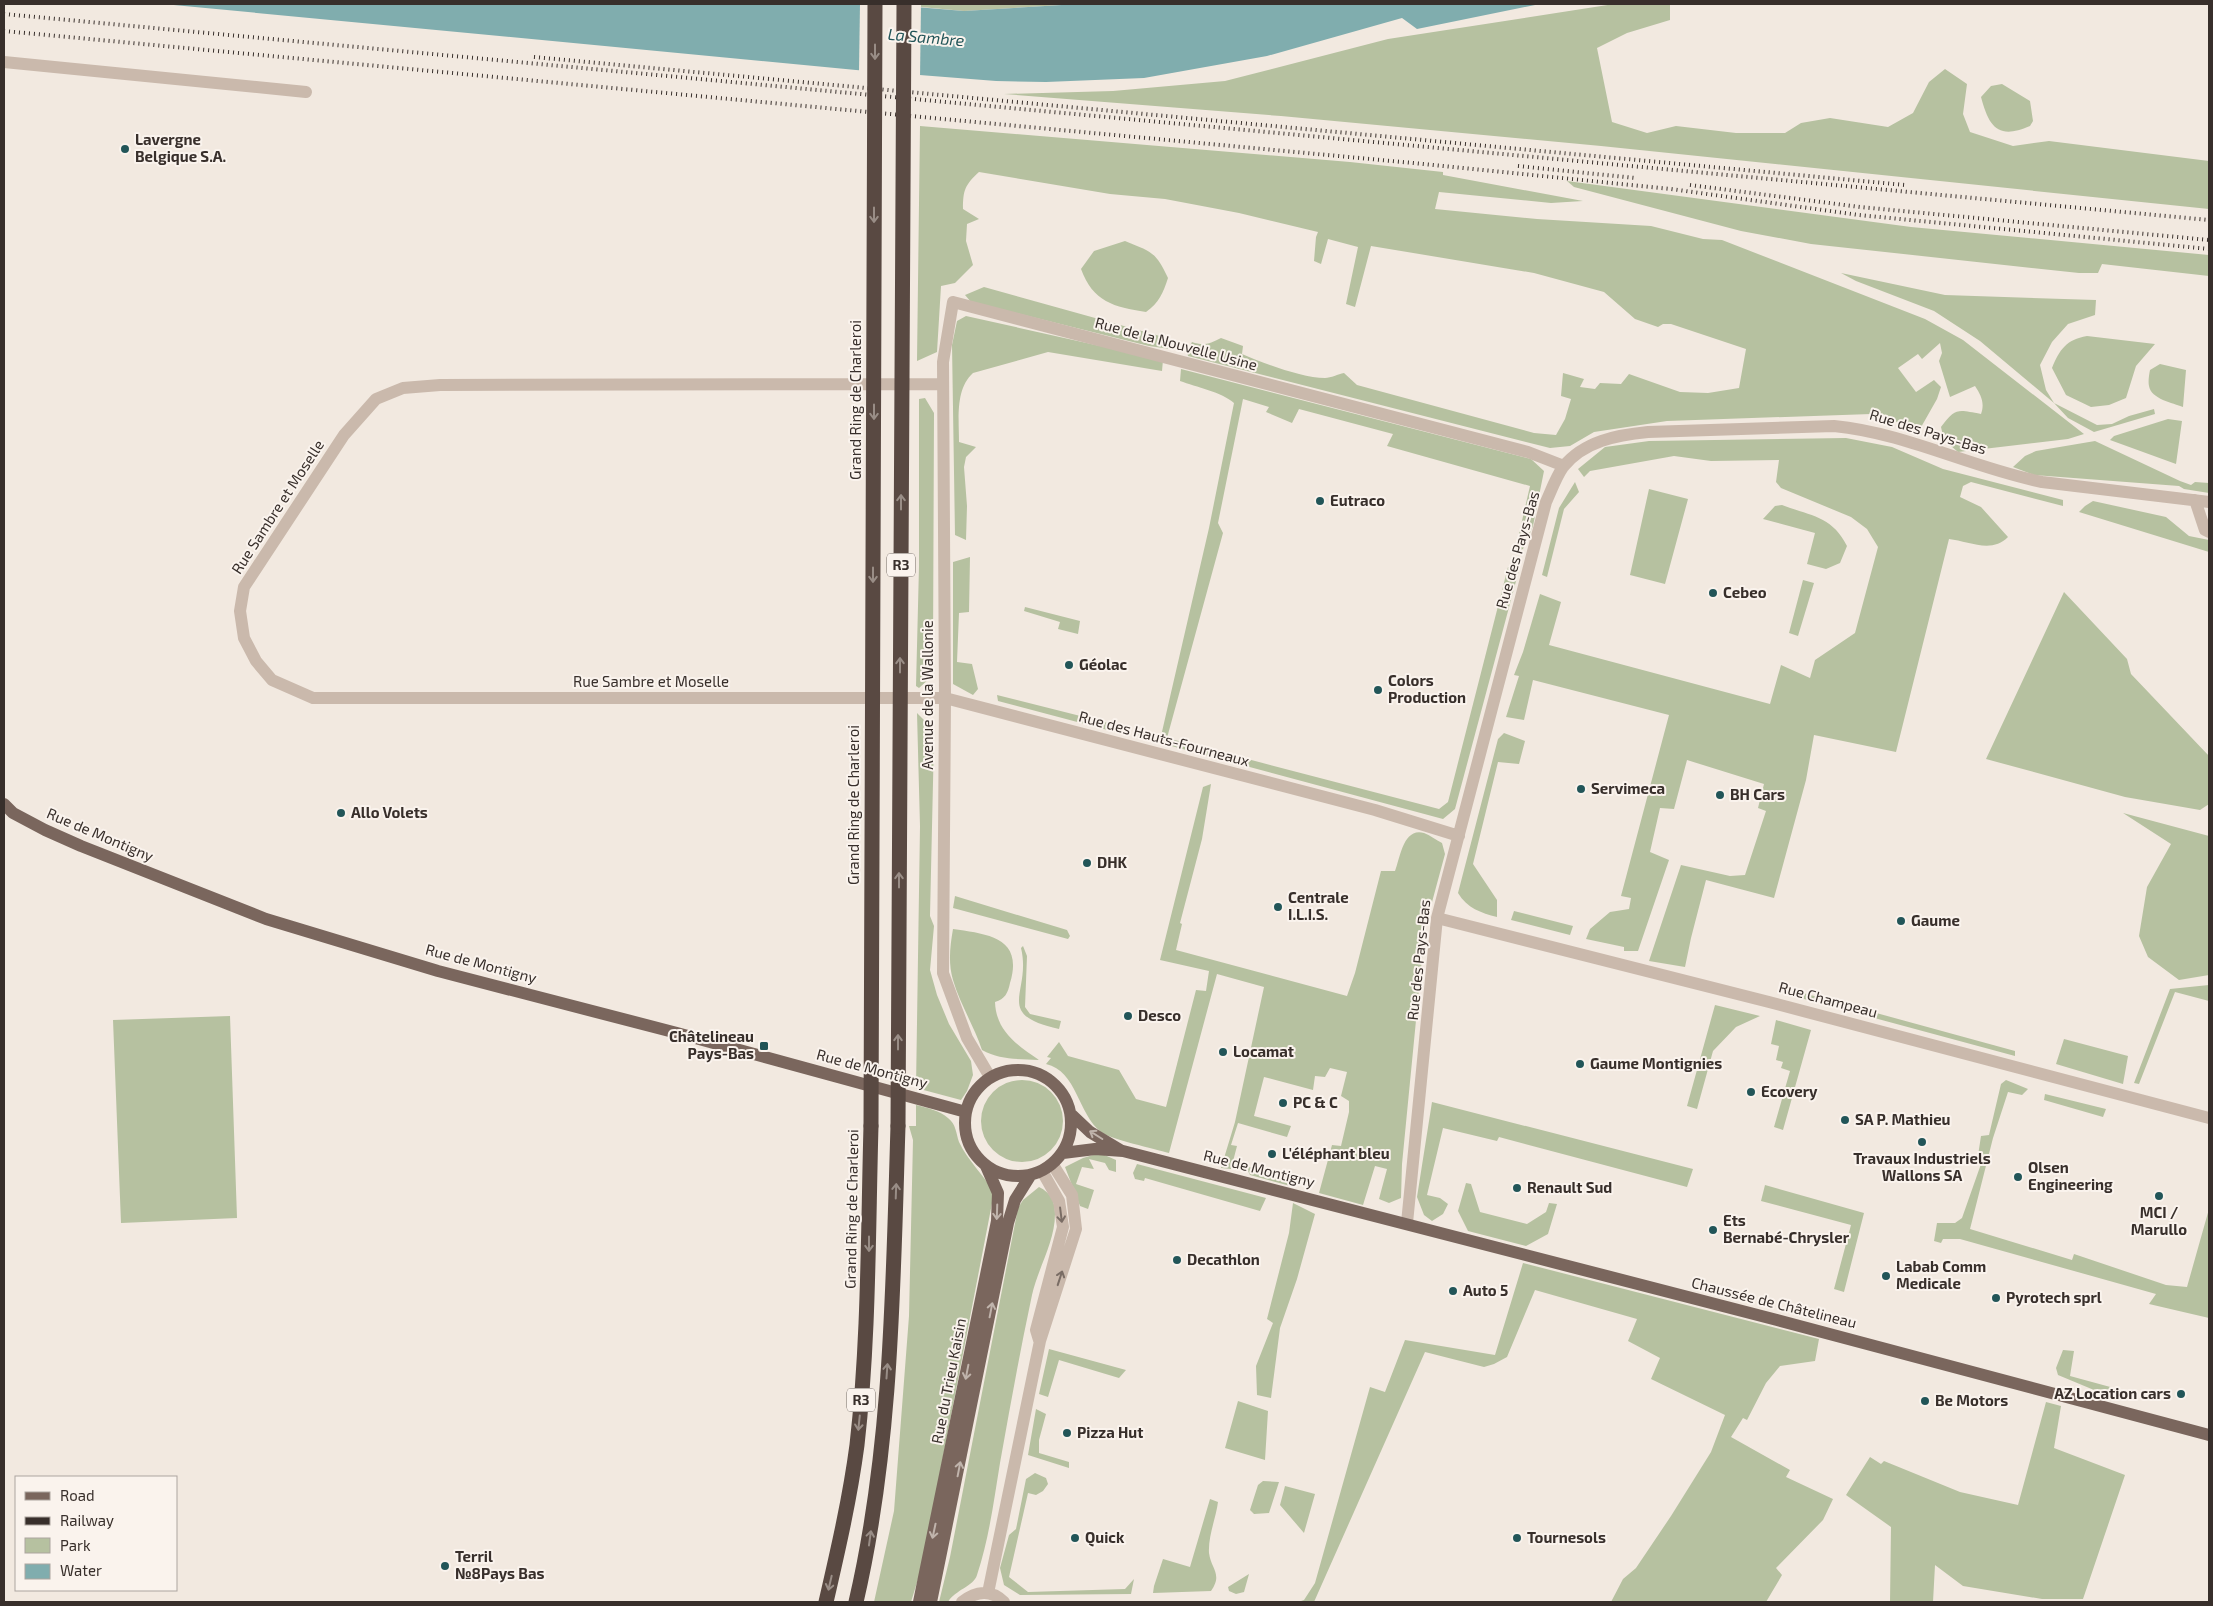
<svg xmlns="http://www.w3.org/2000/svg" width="2213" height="1606" viewBox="0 0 2213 1606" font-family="'Exo 2',sans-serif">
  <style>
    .green { fill: #b6c1a0 }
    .water { fill: #80adae }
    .pier { fill: #f2e9e0 }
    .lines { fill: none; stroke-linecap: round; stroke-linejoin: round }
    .minor { stroke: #cab9ac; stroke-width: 12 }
    .major { stroke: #7a665d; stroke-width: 12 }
    .highway { stroke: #594942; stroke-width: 15 }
    .rail { stroke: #382f2b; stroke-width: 4; stroke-dasharray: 1 4; stroke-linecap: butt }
    .highway-bridge { stroke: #594942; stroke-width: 15 }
    .oneway { stroke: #998d86 }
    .oneway2 { stroke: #c0b4ac }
    .oneway3 { stroke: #7a6d65 }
    .poi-dot { fill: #225558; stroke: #faf3ed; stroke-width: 2 }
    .labels { text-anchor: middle; stroke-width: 4; stroke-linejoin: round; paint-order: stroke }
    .shield { fill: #faf3ed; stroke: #726a65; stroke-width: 1 }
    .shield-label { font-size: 14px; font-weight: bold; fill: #382f2b }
    .poi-label { font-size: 15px; font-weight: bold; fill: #382f2b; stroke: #faf3ed; text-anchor: start }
    .street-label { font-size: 15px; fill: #382f2b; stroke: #faf3ed }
    .water-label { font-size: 16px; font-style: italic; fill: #225558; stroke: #faf3ed }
  </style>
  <rect width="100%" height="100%" fill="#f2e9e0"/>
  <path class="green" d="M921,4H1078L964,11L921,7Z
    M1614,4H1670V20L1627,33L1597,48L1612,122L1647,133L1676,126L1736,133H1785L1801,123L1830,118L1888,127L1913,113L1929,82L1945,69L1967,84L1963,114L1970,132L2013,146L2049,141L2209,161V209L1601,146L1281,116L1004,94L1113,91L1225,81L1388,39Z
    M2002,84L2030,101L2033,121L2030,126C1998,140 1989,127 1981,97L1991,86Z
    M920,126L1350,162L1443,172V175L1583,201L1551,203L1439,192L1435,209L1537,219L1651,226L1703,239L1722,240L1925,319L1963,340L2084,434L2068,439L1958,452L1944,440L1941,427C1956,407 1958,410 1981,414C1985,403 1981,395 1975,386L1950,397L1939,361L1942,353L1940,343L1922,359L1918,354L1898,368L1916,392L1934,380L1941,387L1937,399L1920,429L1871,414L1667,421L1594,432L1570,446L1550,448L1188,356L1187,350L1192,342C1203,346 1210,344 1221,338L1243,346L1242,354C1263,363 1302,378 1325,378C1331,378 1338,374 1344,373L1357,385L1534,433L1556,435L1565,419L1571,399L1561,396L1563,373L1584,379L1580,387L1595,389L1600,383L1621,384L1629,374L1680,392L1708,393L1739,388L1746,349L1671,324H1663L1658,327L1635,319L1604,292L1534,273L1371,246L1355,307L1346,304L1358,247L1328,239L1321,264L1314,261L1316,237L1318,232L1239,213L1165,199L1110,194L979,172C965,185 963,190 963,209L979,219L967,224L966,241L973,265L955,283L941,286L937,352L917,361Z
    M1567,181L1911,227L2209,255V276L2102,264L2098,273H2079L1811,244L1741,231L1574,187Z
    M1125,241C1152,252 1156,252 1168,278C1163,293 1159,303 1146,312C1114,307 1093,302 1081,269L1094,251Z
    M1841,273L1945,295L2096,300L2095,315L2068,324L2052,342L2040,365L2046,390L2054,403L2097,425L2112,424L2129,416L2154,409L2155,414L2094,432L2068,418L2054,403L1980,341L1934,311L1856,281Z
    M984,287L1167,338L1170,349L1149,346L971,302L965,295Z
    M966,316L1163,360L1162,371L1048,352L973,373C955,389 959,419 959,442L976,447L966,457L964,467L967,506L966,540L955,535L952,345L957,321Z
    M2087,336L2155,344L2136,366L2126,398L2109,405L2091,407L2066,395L2052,368C2060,349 2066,340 2087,336Z
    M2160,364L2186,370L2183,407C2173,403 2151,399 2149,386C2148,382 2149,375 2150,370Z
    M1181,369L1531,459L1544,471L1533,526L1523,549L1515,551L1530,486L1387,446L1393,434L1299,409L1292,423L1266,412L1269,407L1243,399L1218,523L1223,533L1167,738L1439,809L1448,802L1508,567L1519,570L1455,809L1443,819L1138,737V731L1161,736L1209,528L1234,403C1222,392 1196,387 1180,381Z
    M925,398L934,413L933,652L930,678L919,688L916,686L919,566V399Z
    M2168,419L2182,421L2176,464L2110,440L2114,436Z
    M1846,438L1892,447L1943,469L2063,500V506L1971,482L1963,486L1960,497L1981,507L2008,537C1992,554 1968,541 1949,539L1896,752L1814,735L1806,780L1774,898L1706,880L1691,938L1685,967L1649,961L1681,865L1730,876L1745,875L1766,811L1758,808L1764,784L1687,760L1674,809L1660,808L1650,852L1669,860L1638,951H1624V947L1586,939L1590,929L1610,912L1629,909L1631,898L1621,896L1669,715L1533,680L1524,720L1506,717L1519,676L1514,675L1523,652L1540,594L1561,602L1549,645L1770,704L1781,665L1810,678L1815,660L1855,633L1878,547L1867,529L1851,517L1781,488L1776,482L1779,460L1711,461L1674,456L1590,471L1584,477L1578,469L1605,447L1649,441Z
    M2095,441L2180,481L2191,485L2195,482L2209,483V493L2184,489L2179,486L2034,475L2013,467L2025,456L2036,451Z
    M1575,482L1579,492L1564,509L1547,577L1542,575L1559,508Z
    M1649,489L1688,499L1665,584L1630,575Z
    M2093,501L2166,517L2189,536L2209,540V552L2079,512L2085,506Z
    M1782,505C1811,516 1832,516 1847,546L1840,563L1826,569L1807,564L1815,533L1763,519L1775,506Z
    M970,557L969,612L959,613L957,662L972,664L978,689L973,695L953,684V562Z
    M1803,580L1814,583L1798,636L1789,633Z
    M2064,592L2127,659L2131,674L2209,756V804L2200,810L2125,797L1986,759Z
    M1025,607L1080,621L1078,634L1058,629L1060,622L1024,611Z
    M997,695L1124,727L1115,732L998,701Z
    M917,713L931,727L934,738L930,916L934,926L930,970L937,995L949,1024L971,1061L973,1075L967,1091L961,1100L916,1088L920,826Z
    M1504,733L1525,741L1519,764L1498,762L1473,864L1497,900V917C1481,913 1467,908 1458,893L1498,739Z
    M1211,784L1202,839L1180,923L1182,924L1176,950L1347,996L1355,973L1381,871H1395C1400,859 1403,827 1424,833C1430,835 1436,840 1442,843L1445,854L1425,928L1402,1164L1401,1198L1389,1203L1379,1199L1387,1169L1375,1166L1363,1205L1319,1193L1332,1145L1341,1146L1349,1112V1101L1341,1096L1347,1072L1330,1068L1325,1077L1315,1076L1313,1090L1264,1077L1254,1116L1291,1126L1287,1137L1238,1123L1231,1145L1237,1146L1231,1169L1221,1168L1235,1122L1264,987L1217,974L1169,1153C1155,1149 1110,1139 1101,1132C1078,1114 1077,1071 1046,1064L1051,1058L1047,1057L1059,1042L1068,1056L1119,1070L1136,1099L1166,1107L1196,990L1206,991L1209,971L1160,960L1203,787Z
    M2123,813L2209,836V975L2179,980L2148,957L2139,936L2147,887L2171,844Z
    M955,896L1067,930L1070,936L1068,939L953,908Z
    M1514,911L1573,926L1570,935L1511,920Z
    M953,929C987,934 1024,937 1010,983C1008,993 1005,999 995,1002C996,1031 1017,1045 1039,1060C1019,1059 1000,1060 982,1050C974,1026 960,1004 953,980C948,963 950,946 953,929Z
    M1023,946L1027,956L1025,1007L1030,1014L1061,1021L1059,1029C992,1014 1032,993 1021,948Z
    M2209,985V1001L2175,992L2139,1084L2134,1083L2170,989Z
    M1796,991L2015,1051V1056L1793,996Z
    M1715,1005L1760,1016L1736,1027L1713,1051L1697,1109L1687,1106Z
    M230,1016L237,1218L121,1223L113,1020Z
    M1776,1020L1811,1030L1783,1130L1774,1127L1790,1071L1781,1068L1783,1062L1776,1060L1779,1046L1771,1044Z
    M2064,1039L2128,1056L2123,1084L2056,1064Z
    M981 1121a41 41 0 1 1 82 0a41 41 0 1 1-82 0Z
    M2006,1080L2028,1089L2022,1095L2008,1092L1993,1138L1970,1229L2072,1260L2074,1254L2166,1285L2187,1287L2209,1209V1318L2149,1304L2156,1294L1960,1239H1943L1941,1243L1934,1241L1937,1223H1955L1962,1218L1981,1164L1977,1162L1981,1136L1989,1135L2001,1084Z
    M2045,1094L2106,1109L2103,1117L2044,1100Z
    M1432,1102L1693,1169L1687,1187L1499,1137L1497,1141L1443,1128L1427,1195L1440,1198L1448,1204L1443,1214L1432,1221L1424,1215L1417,1197Z
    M916,1105C927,1108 939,1110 948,1118C956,1124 956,1133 959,1142C968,1161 984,1175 994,1193L922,1566L911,1602H874L894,1511L909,1316L913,1140L909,1126H916Z
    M1100,1153L1116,1160V1172L1109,1170L1105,1163L1089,1159L1094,1169L1082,1167L1076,1184L1094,1190L1088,1209L1080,1206L1065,1167L1083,1158Z
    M1137,1164L1266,1198L1260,1211L1145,1178L1144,1181L1135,1179L1133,1173Z
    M1249,1167L1298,1180L1294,1187L1250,1175L1247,1169Z
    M1466,1183L1471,1184L1480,1212L1527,1224L1546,1212L1549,1203L1557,1204L1548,1234L1526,1246L1468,1231L1458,1211Z
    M1765,1185L1864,1213L1844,1292L1834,1289L1851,1225L1761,1201Z
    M1039,1187C1051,1193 1055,1201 1055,1214C1055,1242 1038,1268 1032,1295C1020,1351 1010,1407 1000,1463C994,1500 989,1539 977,1575C974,1586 955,1590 948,1602H939L950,1557L1018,1208L1023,1200Z
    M1293,1203L1315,1214L1297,1279L1280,1328L1271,1398L1257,1395L1256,1366L1273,1323L1267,1319L1289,1233Z
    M1523,1263L1819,1339L1815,1361L1780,1366L1766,1383L1747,1420L1743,1418L1731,1437L1790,1470L1786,1477L1833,1499L1823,1520L1776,1568L1782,1575L1766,1602H1611L1623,1579L1636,1568L1671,1516L1711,1452L1725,1415L1651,1379L1660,1358L1628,1341L1637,1319L1535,1290L1507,1357L1494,1364L1484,1367L1425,1352L1314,1602H1298L1304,1600L1315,1583L1370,1387L1385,1392L1405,1340L1495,1355Z
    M1049,1349L1126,1370L1119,1378L1059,1360L1048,1397L1039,1394Z
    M2063,1350L2074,1351L2070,1376L2114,1388L2106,1395L2058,1375L2056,1368Z
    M1238,1401L1268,1411L1265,1460L1225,1448Z
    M2046,1402L2061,1406L2054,1448L2125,1475L2083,1599H2042L1963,1586L1935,1565L1933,1602H1890L1891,1527L1846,1495L1870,1457L1881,1464L1884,1461L1960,1492L2018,1505Z
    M1036,1409L1046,1414L1039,1440V1453L1069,1462V1468L1028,1455Z
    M1035,1473L1046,1478L1048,1484L1043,1491L1036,1495L1028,1493L1009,1577L1028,1592L1125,1589L1134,1579L1131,1594L1020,1595L1004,1585L1000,1568L1009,1535L1016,1529L1026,1479Z
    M1263,1481L1279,1482L1269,1513L1254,1514L1250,1510L1258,1485Z
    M1285,1486L1315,1494L1304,1533L1280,1505Z
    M1210,1499L1218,1502C1216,1518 1208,1536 1209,1553C1211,1569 1223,1574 1211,1591L1153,1593L1154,1586L1163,1559L1190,1567Z
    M1249,1574L1244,1592L1236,1594L1229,1591L1228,1587Z"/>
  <path class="water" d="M163,4H879L964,11L1078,4H1540L1417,29L1402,18L1267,56L1144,78L1046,82L996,81L856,70Z"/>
  <path class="pier" d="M860,4L921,5L920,77L859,72Z"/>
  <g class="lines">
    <path class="minor" d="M4,62L306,92
      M943,384L440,385L403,388L376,399L344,435L244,587L240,611L244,638L256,661L272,680L313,698H945L1375,810L1459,836
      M2195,500L2205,530L2209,532
      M1437,918L1769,1002L2209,1118
      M990,1077L967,1038L943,973L945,698L943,362L953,302L1528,452L1564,466
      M1407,1223L1437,918L1546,502C1551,491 1556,477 1563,467C1584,441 1617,435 1648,432L1834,426C1906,433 1972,468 2042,482L2209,502
      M1039,1340L1036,1330L1063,1227L1059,1201L1042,1171
      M988,1593L1040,1341L1076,1229L1072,1195L1053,1165
      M962,1602C976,1591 991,1589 1004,1602"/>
    <path class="major" d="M4,804L13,813L45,830L81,846L266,919L438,971L677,1033L966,1112
      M965 1123a53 53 0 1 1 106 0a53 53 0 1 1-106 0Z
      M1072,1115L1090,1132L1120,1150
      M1063,1153L1095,1149L1123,1151L1777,1320L2209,1435
      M919,1602L997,1221L998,1193L986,1166
      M931,1602L1008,1223L1015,1200L1030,1176"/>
    <path class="highway" d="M826,1602C838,1550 850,1498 857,1445C869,1339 868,1233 871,1126
      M856,1602C892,1447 893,1285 898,1126"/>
    <path class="rail" d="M4,14L2209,220
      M4,31L1413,163L1671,189L1859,215L2209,249
      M534,57L1905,185
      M1518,166L1635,178
      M1690,185L1860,207L2209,240"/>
    <path class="highway-bridge" d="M871,1126L875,4
      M898,1126L904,4"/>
  </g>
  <defs><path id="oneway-shaft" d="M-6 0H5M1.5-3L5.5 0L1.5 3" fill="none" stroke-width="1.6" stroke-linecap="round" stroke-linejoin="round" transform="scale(1.25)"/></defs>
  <g class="oneway">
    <use href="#oneway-shaft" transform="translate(875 52) rotate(90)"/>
    <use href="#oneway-shaft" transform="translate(874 215) rotate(90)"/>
    <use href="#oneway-shaft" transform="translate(874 412) rotate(90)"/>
    <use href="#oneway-shaft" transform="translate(901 502) rotate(-90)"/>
    <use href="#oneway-shaft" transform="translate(873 575) rotate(90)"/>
    <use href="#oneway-shaft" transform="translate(900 665) rotate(-90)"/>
    <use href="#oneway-shaft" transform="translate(899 880) rotate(-90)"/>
    <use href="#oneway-shaft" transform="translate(898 1042) rotate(-90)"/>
    <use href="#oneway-shaft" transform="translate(896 1191) rotate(-88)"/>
    <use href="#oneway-shaft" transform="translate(869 1244) rotate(90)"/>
    <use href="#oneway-shaft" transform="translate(887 1371) rotate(-86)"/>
    <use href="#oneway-shaft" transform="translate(859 1423) rotate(96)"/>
    <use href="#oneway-shaft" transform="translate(870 1538) rotate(-82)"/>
    <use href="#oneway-shaft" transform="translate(830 1583) rotate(103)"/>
  </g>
  <g class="oneway2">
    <use href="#oneway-shaft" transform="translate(1096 1135) rotate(-148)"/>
    <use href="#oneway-shaft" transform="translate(997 1212) rotate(92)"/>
    <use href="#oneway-shaft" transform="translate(991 1310) rotate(-79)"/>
    <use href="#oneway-shaft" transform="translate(967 1372) rotate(101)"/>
    <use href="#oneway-shaft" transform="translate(959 1469) rotate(-79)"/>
    <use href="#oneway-shaft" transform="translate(934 1531) rotate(102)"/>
  </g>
  <g class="oneway3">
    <use href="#oneway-shaft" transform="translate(1061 1215) rotate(83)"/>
    <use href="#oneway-shaft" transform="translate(1060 1278) rotate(-72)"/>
  </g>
  <g class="poi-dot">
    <circle cx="125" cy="149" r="5"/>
    <circle cx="1320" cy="501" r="5"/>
    <circle cx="1713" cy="593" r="5"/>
    <circle cx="1069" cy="665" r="5"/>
    <circle cx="1378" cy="690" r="5"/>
    <circle cx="1581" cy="789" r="5"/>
    <circle cx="1720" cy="795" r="5"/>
    <circle cx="341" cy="813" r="5"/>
    <circle cx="1087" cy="863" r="5"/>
    <circle cx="1278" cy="907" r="5"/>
    <circle cx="1901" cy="921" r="5"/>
    <circle cx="1128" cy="1016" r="5"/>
    <rect x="759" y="1041" width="10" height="10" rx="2.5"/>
    <circle cx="1223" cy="1052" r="5"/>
    <circle cx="1580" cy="1064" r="5"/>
    <circle cx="1751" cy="1092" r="5"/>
    <circle cx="1283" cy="1103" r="5"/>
    <circle cx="1845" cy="1120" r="5"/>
    <circle cx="1922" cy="1142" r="5"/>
    <circle cx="1272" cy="1154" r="5"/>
    <circle cx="2018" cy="1177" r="5"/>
    <circle cx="1517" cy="1188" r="5"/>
    <circle cx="2159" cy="1196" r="5"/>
    <circle cx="1713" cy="1230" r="5"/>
    <circle cx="1177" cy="1260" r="5"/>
    <circle cx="1886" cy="1276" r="5"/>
    <circle cx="1453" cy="1291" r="5"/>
    <circle cx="1996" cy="1298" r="5"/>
    <circle cx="2181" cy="1394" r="5"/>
    <circle cx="1925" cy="1401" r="5"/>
    <circle cx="1067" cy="1433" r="5"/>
    <circle cx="1075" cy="1538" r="5"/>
    <circle cx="1517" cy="1538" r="5"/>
    <circle cx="445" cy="1566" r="5"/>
  </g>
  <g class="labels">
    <g class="shield">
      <rect x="887" y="553.5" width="28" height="23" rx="4"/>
      <rect x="847" y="1388.5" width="28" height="23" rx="4"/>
    </g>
    <g class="shield-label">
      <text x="901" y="570">R3</text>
      <text x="861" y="1405">R3</text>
    </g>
    <g class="poi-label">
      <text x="135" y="145">Lavergne<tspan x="135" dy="17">Belgique S.A.</tspan></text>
      <text x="1330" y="506">Eutraco</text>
      <text x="1723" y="598">Cebeo</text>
      <text x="1079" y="670">Géolac</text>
      <text x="1388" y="686">Colors<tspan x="1388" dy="17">Production</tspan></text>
      <text x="1591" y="794">Servimeca</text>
      <text x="1730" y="800">BH Cars</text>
      <text x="351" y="818">Allo Volets</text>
      <text x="1097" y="868">DHK</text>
      <text x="1288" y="903">Centrale<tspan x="1288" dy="17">I.L.I.S.</tspan></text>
      <text x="1911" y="926">Gaume</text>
      <text x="1138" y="1021">Desco</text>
      <text x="754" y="1042" text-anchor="end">Châtelineau<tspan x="754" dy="17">Pays-Bas</tspan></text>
      <text x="1233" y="1057">Locamat</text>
      <text x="1590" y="1069">Gaume Montignies</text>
      <text x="1761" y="1097">Ecovery</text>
      <text x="1293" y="1108">PC &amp; C</text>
      <text x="1855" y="1125">SA P. Mathieu</text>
      <text x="1282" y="1159">L'éléphant bleu</text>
      <text x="1922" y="1164" text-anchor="middle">Travaux Industriels<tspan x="1922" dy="17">Wallons SA</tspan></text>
      <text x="2028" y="1173">Olsen<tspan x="2028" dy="17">Engineering</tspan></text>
      <text x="1527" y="1193">Renault Sud</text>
      <text x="2159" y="1218" text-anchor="middle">MCI /<tspan x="2159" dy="17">Marullo</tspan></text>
      <text x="1723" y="1226">Ets<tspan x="1723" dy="17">Bernabé-Chrysler</tspan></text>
      <text x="1187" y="1265">Decathlon</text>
      <text x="1896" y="1272">Labab Comm<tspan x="1896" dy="17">Medicale</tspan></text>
      <text x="1463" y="1296">Auto 5</text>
      <text x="2006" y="1303">Pyrotech sprl</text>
      <text x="2171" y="1399" text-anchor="end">AZ Location cars</text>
      <text x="1935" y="1406">Be Motors</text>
      <text x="1077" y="1438">Pizza Hut</text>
      <text x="1085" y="1543">Quick</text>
      <text x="1527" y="1543">Tournesols</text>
      <text x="455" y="1562">Terril<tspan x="455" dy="17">№8Pays Bas</tspan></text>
    </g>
    <g class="street-label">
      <text transform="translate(1176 344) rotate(15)" y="5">Rue de la Nouvelle Usine</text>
      <text transform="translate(856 400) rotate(-90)" y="5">Grand Ring de Charleroi</text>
      <text transform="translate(1928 432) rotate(17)" y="5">Rue des Pays-Bas</text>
      <text transform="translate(278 507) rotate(-57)" y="5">Rue Sambre et Moselle</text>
      <text transform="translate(1518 550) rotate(-74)" y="5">Rue des Pays-Bas</text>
      <text x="651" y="687">Rue Sambre et Moselle</text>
      <text transform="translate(928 695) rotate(-90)" y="5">Avenue de la Wallonie</text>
      <text transform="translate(1164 739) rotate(15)" y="5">Rue des Hauts-Fourneaux</text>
      <text transform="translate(854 805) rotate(-90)" y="5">Grand Ring de Charleroi</text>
      <text transform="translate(100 835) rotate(23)" y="5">Rue de Montigny</text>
      <text transform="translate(1419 960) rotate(-84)" y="5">Rue des Pays-Bas</text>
      <text transform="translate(481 964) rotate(15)" y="5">Rue de Montigny</text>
      <text transform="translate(1828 1000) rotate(15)" y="5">Rue Champeau</text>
      <text transform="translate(872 1069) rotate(15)" y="5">Rue de Montigny</text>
      <text transform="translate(1259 1169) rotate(14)" y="5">Rue de Montigny</text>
      <text transform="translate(852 1209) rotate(-89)" y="5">Grand Ring de Charleroi</text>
      <text transform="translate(1774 1303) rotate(14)" y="5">Chaussée de Châtelineau</text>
      <text transform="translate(949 1381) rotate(-79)" y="5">Rue du Trieu Kaisin</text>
    </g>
    <g class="water-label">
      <text transform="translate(926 37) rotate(5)" y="6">La Sambre</text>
    </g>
  </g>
  <rect width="2213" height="1606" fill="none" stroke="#382f2b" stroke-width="10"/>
  <rect x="15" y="1476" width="162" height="115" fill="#faf3ed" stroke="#aca59f"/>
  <rect x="25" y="1492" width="25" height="8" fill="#7a665d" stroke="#aca59f"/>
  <text x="60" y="1501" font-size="15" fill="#382f2b">Road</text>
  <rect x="25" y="1517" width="25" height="8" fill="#382f2b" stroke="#aca59f"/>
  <text x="60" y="1526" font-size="15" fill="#382f2b">Railway</text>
  <rect x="25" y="1538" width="25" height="15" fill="#b6c1a0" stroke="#aca59f"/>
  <text x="60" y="1551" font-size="15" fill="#382f2b">Park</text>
  <rect x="25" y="1564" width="25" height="15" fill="#80adae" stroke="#aca59f"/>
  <text x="60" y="1576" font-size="15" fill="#382f2b">Water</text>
</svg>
